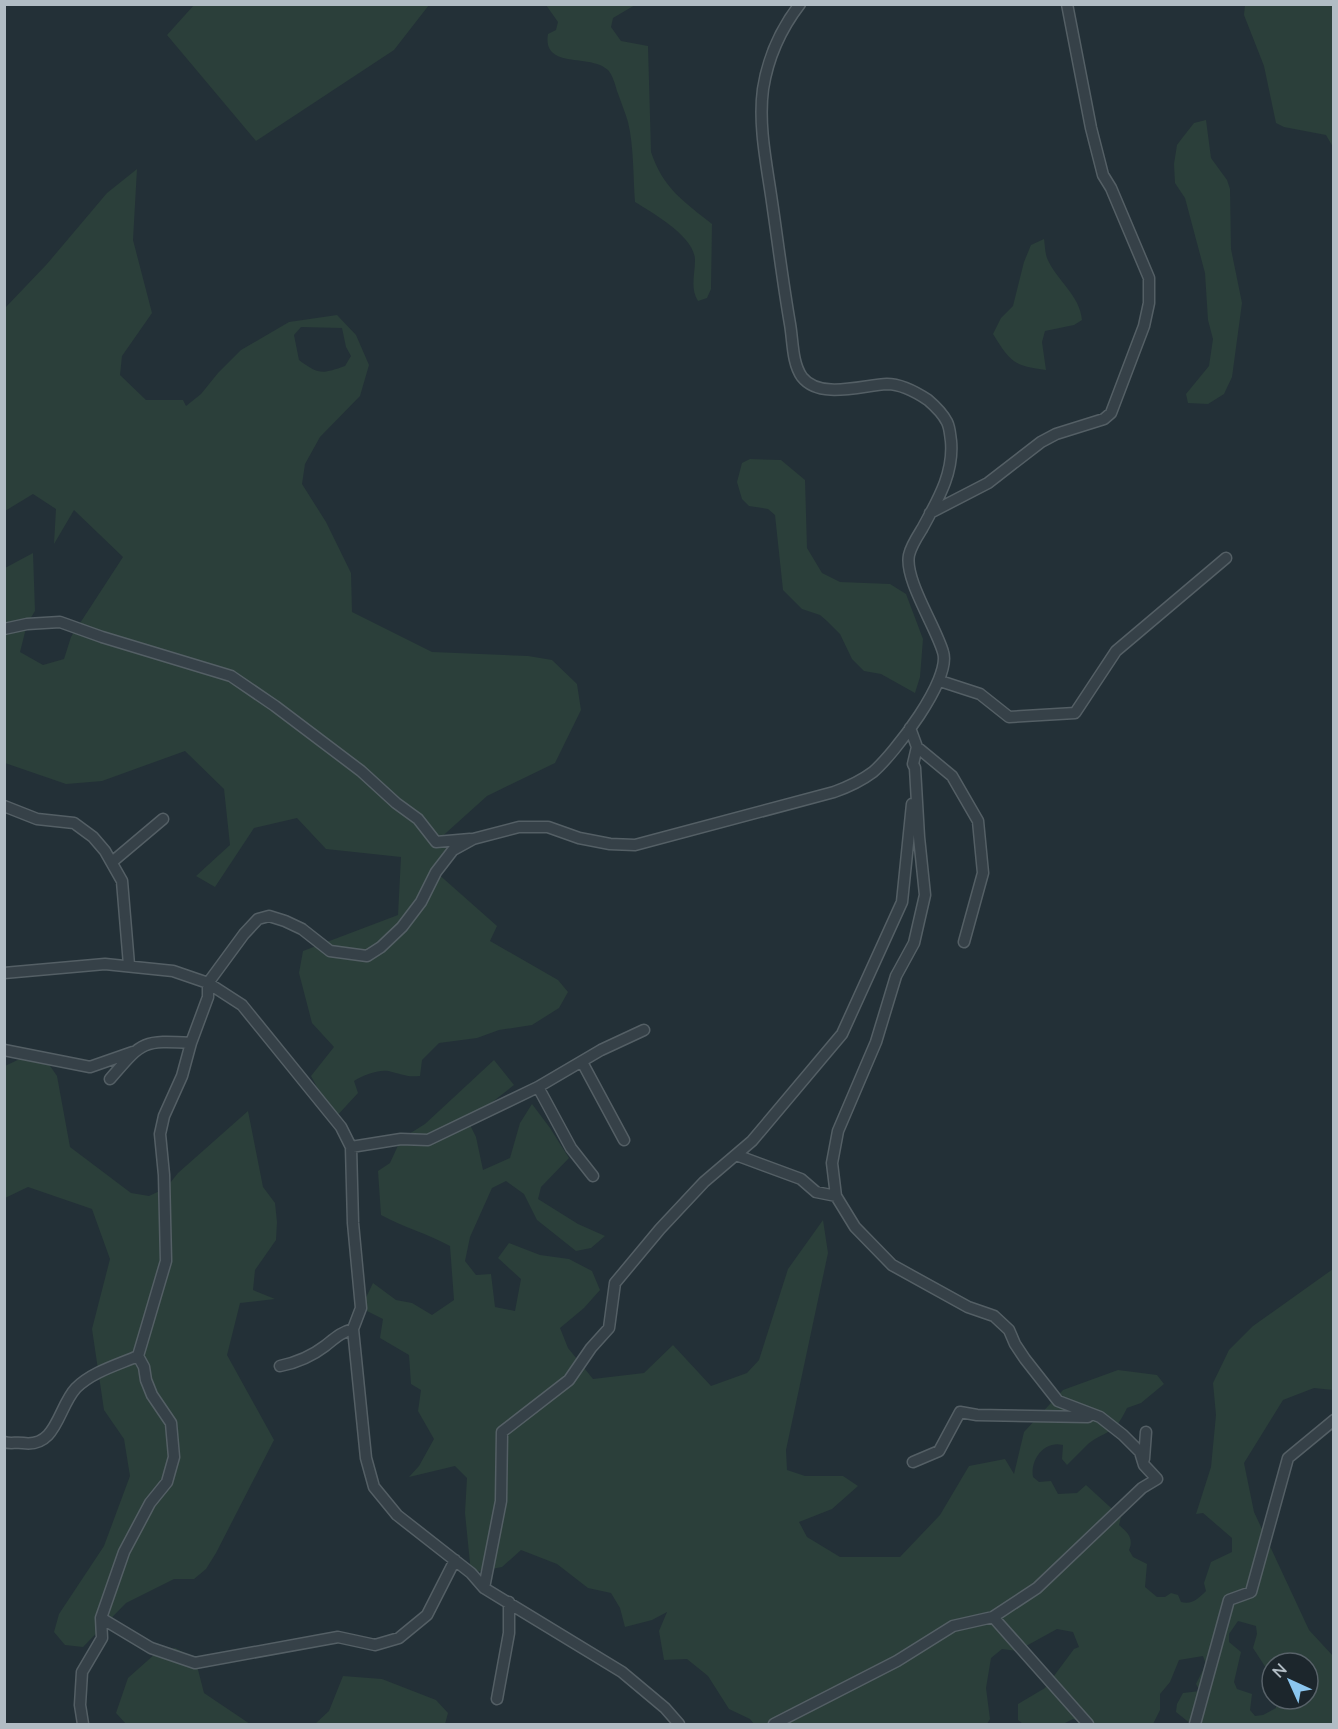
<svg xmlns="http://www.w3.org/2000/svg" width="1338" height="1729" viewBox="0 0 1338 1729" font-family="Lato,sans-serif">
  <style>
    .green { fill: #2b3f3a; fill-rule: evenodd }
    .lines { fill: none; stroke-linecap: round; stroke-linejoin: round }
    .minor-casing { stroke: #545f65; stroke-width: 13 }
    .minor { stroke: #364148; stroke-width: 10 }
  </style>
  <rect width="100%" height="100%" fill="#233037"/>
  <path class="green" d="M194,5V4L429,5L394,50L256,141L167,35Z
    M546,5H635L613,18L611,27L621,41L648,46L651,152C663,188 683,201 712,224L711,289L707,298L698,301C690,289 695,274 695,260C695,237 653,213 635,202C633,176 634,147 628,122C625,112 621,102 617,91C615,84 613,76 608,70C591,53 542,70 548,34L556,30L558,22Z
    M1245,5H1333V147L1326,135L1284,127L1276,123L1264,66L1244,15Z
    M1206,120L1211,158L1227,180L1230,189L1231,249L1242,303L1232,377L1224,394L1208,404L1188,403L1186,394L1209,366L1213,339L1208,320L1205,273L1185,198L1175,183L1174,164L1177,145L1183,137L1194,123Z
    M137,169L133,240L152,313L122,356L120,375L146,400H183L186,406L201,394L218,373L241,350L289,322L337,315L356,335L369,365L360,396L320,437L305,464L302,484L326,522L351,573L352,612L432,652L528,656L552,660L577,684L581,710L555,763L487,796L437,841L473,839L436,872L497,926L490,941L558,980L568,992L559,1008L532,1025L499,1030L477,1038L439,1043L422,1060L420,1076C405,1077 406,1075 392,1072C381,1068 364,1075 354,1081L358,1093L334,1119L311,1076L334,1047L312,1023L299,973L303,951L398,915L401,857L326,849L297,818L254,828L215,887L196,876L230,845L224,789L185,751L102,781L66,784L5,763V568L33,553L35,611L27,624L20,652L43,665L64,659L71,637L123,557L74,510L54,544L56,509L33,494L5,511V308L47,264L107,193ZM301,327L342,328L346,347L351,356L345,366C322,374 319,375 299,360L294,335Z
    M1044,239C1045,245 1045,253 1047,258C1056,280 1080,295 1082,320L1074,325L1045,331L1042,342L1046,370C1013,366 1010,361 993,334L1001,318L1013,306L1024,262L1031,245Z
    M750,459L781,460L805,480L807,548L822,573L840,582L890,584L906,594L923,639L920,677L915,693L881,674L864,671L852,659L840,634L827,621L820,615L802,609L783,590L775,515L768,509L749,506L742,499L737,482L742,463Z
    M26,1056L46,1060L57,1076L70,1147L131,1193L149,1196L166,1188L178,1173L248,1111L263,1187L275,1203L277,1222L276,1240L255,1270L253,1290L275,1299L240,1303L227,1355L274,1440L216,1553L206,1569L194,1579H174L126,1603L83,1647L65,1645L54,1632L59,1614L104,1546L130,1476L124,1439L104,1410L92,1329L110,1259L92,1209L28,1187L5,1198V1066Z
    M494,1060L514,1085L468,1121L476,1137L483,1170L510,1158L520,1123L532,1104L550,1128L569,1158L541,1187L538,1199L578,1224L605,1236L591,1248L576,1251L537,1220L524,1194L506,1181L492,1188L470,1237L465,1261L476,1275L491,1274L495,1307L515,1311L521,1279L498,1258L509,1243L540,1255L569,1259L592,1271L600,1290L584,1308L560,1328L568,1348L593,1379L644,1373L673,1345L711,1386L747,1373L759,1360L788,1269L823,1220L828,1253L786,1450L787,1470L805,1476H843L858,1486L832,1509L799,1522L807,1537L840,1557H900L940,1515L969,1466L1005,1459L1014,1474L1024,1432L1063,1390L1118,1370L1157,1375L1164,1384L1141,1403L1127,1408C1113,1437 1109,1428 1088,1444C1081,1451 1074,1458 1067,1465L1062,1459L1063,1445C1044,1440 1030,1460 1033,1477L1039,1482L1051,1481L1058,1494L1077,1493L1086,1485L1121,1517L1119,1525C1128,1533 1134,1538 1129,1550L1133,1557L1147,1564L1145,1587L1157,1597H1165L1171,1593L1178,1595L1181,1602C1192,1605 1198,1599 1206,1591L1204,1583L1211,1562L1232,1552V1538L1203,1513L1196,1514L1211,1467L1216,1415L1213,1383L1229,1350L1253,1326L1333,1269V1390L1314,1388L1283,1400L1244,1463L1254,1512L1309,1630L1333,1656V1724H1191L1176,1712L1177,1704L1183,1693L1200,1691L1196,1684L1206,1664L1203,1656L1179,1660L1170,1682L1160,1694V1710L1153,1724H1088L1073,1719L1063,1724H1023L1018,1720V1704L1045,1688L1074,1649L1079,1647L1073,1632L1057,1629L1017,1651L1002,1649L991,1658L986,1688L990,1719L987,1724H754L750,1719L729,1709L708,1676L687,1659L664,1660L659,1631L667,1612L652,1620L625,1627L620,1608L611,1593L588,1588L557,1564L521,1550L502,1567L471,1573L465,1513L467,1478L455,1466L409,1477L419,1466L434,1439L418,1411L421,1390L411,1384L409,1355L380,1338L383,1319L361,1308L373,1283L396,1300L412,1303L432,1315L454,1300L450,1246C428,1234 403,1227 381,1215L378,1171L390,1163L401,1139L425,1124ZM1238,1621L1256,1626L1257,1634L1253,1648L1266,1668L1265,1690L1272,1696V1663H1308V1699H1276V1708L1263,1715L1255,1716L1250,1710L1252,1694L1237,1689L1234,1682L1241,1652L1229,1642V1634Z
    M175,1648L195,1658L204,1693L250,1724H126L116,1713L128,1678L155,1654Z
    M343,1676L382,1679L436,1700L448,1713L445,1724H315L329,1711Z"/>
  <g class="lines">
    <defs>
      <path id="minor" d="M930,513L988,483L1041,442L1056,434L1104,419L1111,413L1144,326L1149,303V278L1111,188L1103,175L1091,128L1067,4
        M4,629L27,624L60,622L102,637L231,676L275,706L361,771L396,803L418,819L436,842L470,839
        M940,681L980,694L1009,717L1075,713L1116,651L1226,558
        M917,747L952,776L978,821L983,873L964,942
        M4,806L37,819L74,823L93,837L105,851L122,881L129,965
        M112,862L163,819
        M4,973L105,964L173,971L208,983L242,1005L341,1127L351,1147L353,1223L361,1308L353,1329L366,1458L374,1487L397,1515L471,1573L484,1588L622,1672L665,1708L679,1724
        M4,1050L90,1067L133,1052
        M582,1062L624,1140
        M110,1079C142,1042 141,1040 191,1043
        M538,1087L571,1148L593,1176
        M351,1147L401,1139L428,1140L538,1087L601,1050L644,1030
        M736,1155L801,1179L816,1192L836,1196
        M280,1366C295,1363 312,1356 325,1346C334,1339 341,1332 353,1329
        M4,1442C10,1444 16,1442 23,1443C57,1448 58,1407 76,1388C92,1372 117,1365 138,1356
        M1144,1459L1146,1432
        M913,1462L939,1451L960,1412L977,1415L1088,1417
        M484,1588L501,1501L502,1432L569,1380L591,1348L609,1328L615,1283L660,1229L704,1182L752,1141L842,1034L902,902L912,804
        M993,1617L1088,1724
        M101,1618L151,1648L195,1663L338,1637L375,1645L399,1638L427,1615L455,1560
        M497,1699L509,1633V1602
        M83,1724L80,1705L82,1672L102,1638L101,1618L124,1552L150,1503L167,1482L174,1457L171,1423L152,1395L146,1380L144,1367L138,1356L166,1261L164,1175L160,1134L164,1116L182,1076L191,1043L208,997V983L244,934L258,919L269,916L285,921L302,929L330,951L367,956L381,947L402,927L421,902L436,872L453,850L473,839L519,827H548L579,838L610,844L635,845L834,792C848,787 861,781 873,772C894,754 952,679 943,652C936,627 904,579 909,555C911,546 917,537 922,529C937,501 954,474 951,441C950,435 950,428 947,422C943,414 935,406 928,400C916,392 901,384 887,384C863,385 820,400 802,377C792,363 793,341 790,324C783,284 778,243 772,202C767,166 758,126 763,89C768,57 780,30 800,4
        M774,1724L897,1661L953,1626L993,1617L1037,1588L1142,1488L1157,1479L1144,1465L1140,1452L1123,1435L1100,1417L1058,1401L1025,1359L1015,1344L1009,1330L994,1316L968,1307L892,1265L855,1227L836,1196L832,1163L838,1131L876,1042L896,976L914,943L925,895L919,837L915,768L913,764L917,747L910,728
        M1195,1724L1229,1600L1251,1592L1288,1458L1334,1420"/>
    </defs>
    <use href="#minor" class="minor-casing"/>
    <use href="#minor" class="minor"/>
  </g>
  <rect width="1338" height="1729" fill="none" stroke="#b1bcc4" stroke-width="12"/>
  <g transform="translate(1290 1681) rotate(315)"><circle r="28" fill="#1c262c" stroke="#586269" stroke-width="1.5"/>
  <path d="M0-4.5L10 22L0 15L-10 22Z" fill="#8bc6ef"/>
  <text y="-9" font-size="16" font-weight="bold" text-anchor="middle" fill="#b1bcc4">N</text>
  </g>
</svg>
